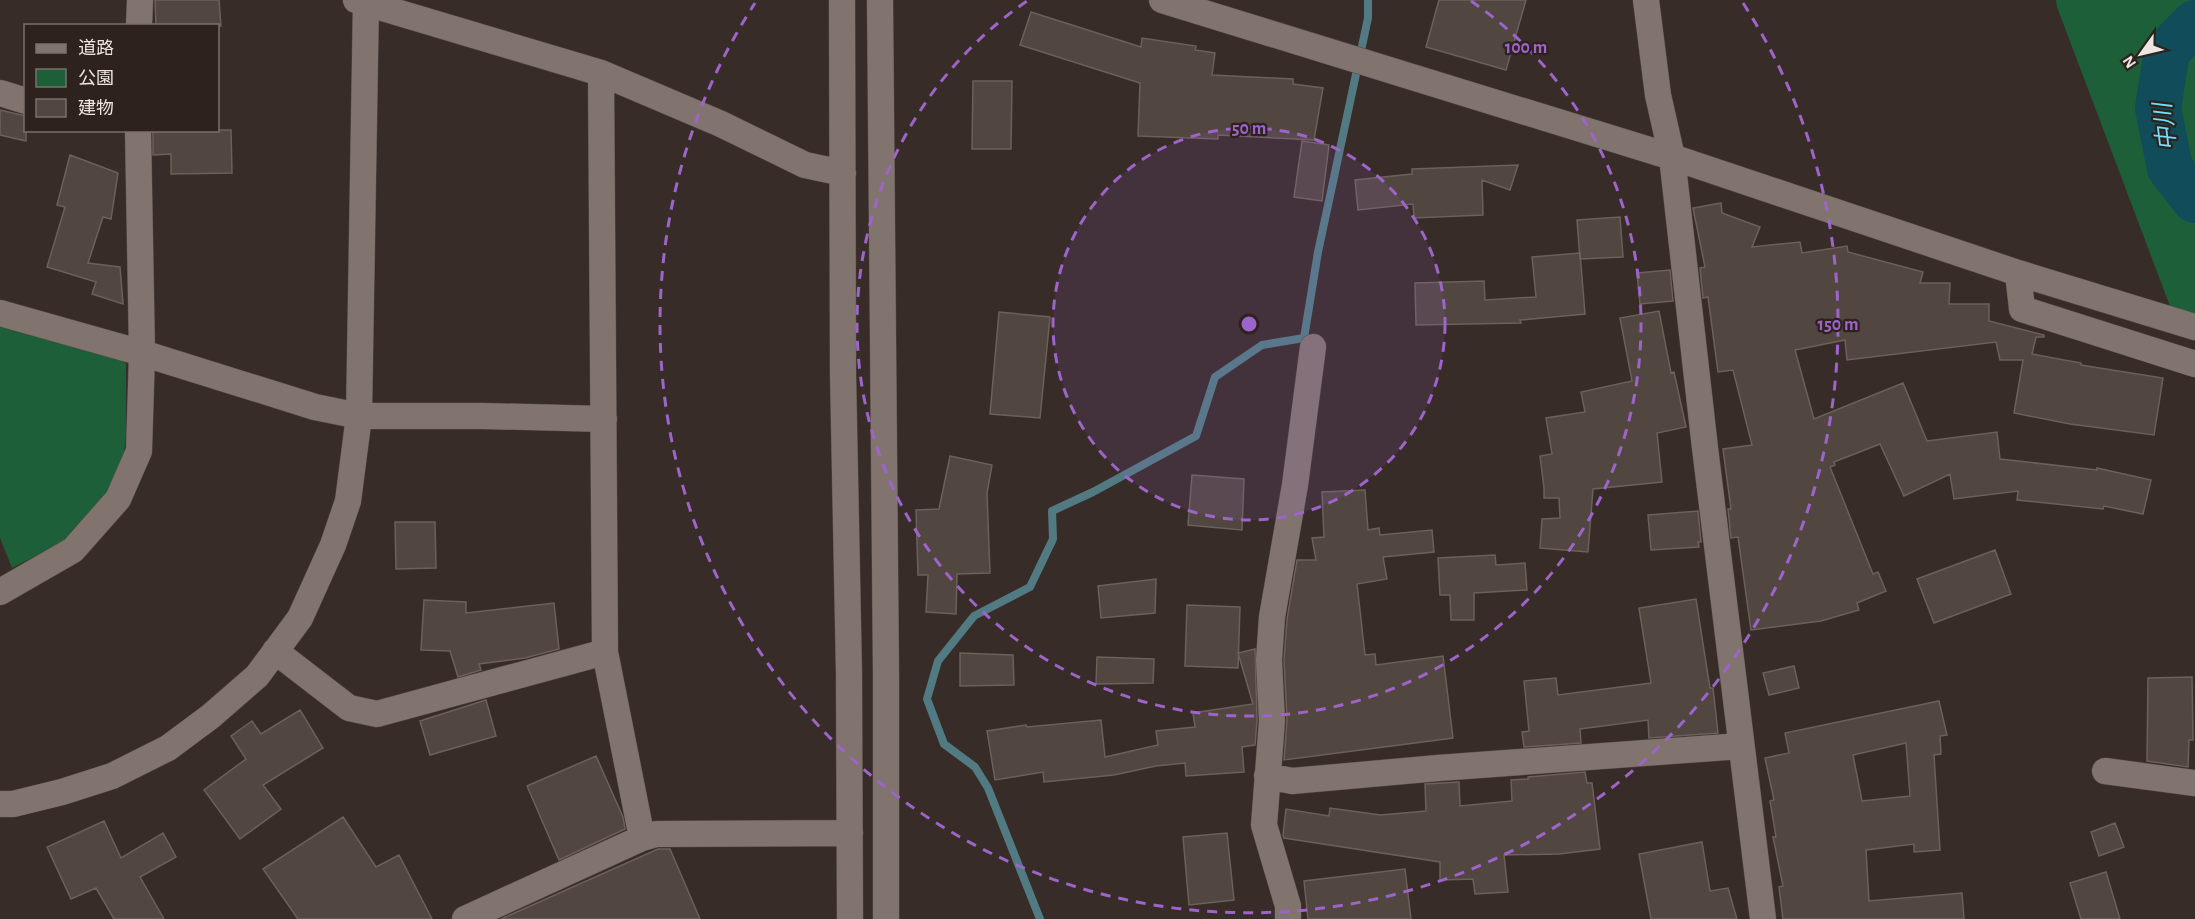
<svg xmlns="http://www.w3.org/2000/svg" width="2195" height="919" viewBox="0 0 2195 919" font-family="'Alegreya Sans','Noto Sans JP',sans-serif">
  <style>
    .green { fill: #1c5f39 }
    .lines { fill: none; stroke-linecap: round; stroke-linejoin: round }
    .stream { stroke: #527a83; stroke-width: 8 }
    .river { stroke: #104c5a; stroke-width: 46 }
    .building { fill: #524641; stroke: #6d605a; stroke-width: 1.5; fill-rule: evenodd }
    .minor-casing { stroke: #544a47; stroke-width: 27 }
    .minor { stroke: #81746e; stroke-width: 26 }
    .ring { fill: none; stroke: #9d64ca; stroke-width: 3; stroke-dasharray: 10 8 }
    .labels { text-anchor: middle; stroke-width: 4.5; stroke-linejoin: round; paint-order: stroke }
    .water-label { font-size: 24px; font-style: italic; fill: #72defb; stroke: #2d221d }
    .centre { fill: #9d64ca; stroke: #2d221d; stroke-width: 3 }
    .ring-label { font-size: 18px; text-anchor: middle; font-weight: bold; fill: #9d64ca; stroke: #2d221d; stroke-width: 4.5; stroke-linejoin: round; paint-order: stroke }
  </style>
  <rect width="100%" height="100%" fill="#372c27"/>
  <path class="green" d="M2056,0H2195V327L2176,322L2057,7Z
    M0,321L120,358L126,364V436L123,462L102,502L79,530L55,546L12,568L0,538Z"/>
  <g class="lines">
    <path class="stream" d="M1040,919L988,788L975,767L944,744L927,699L938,661L974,616L1030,587L1053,539L1052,511L1093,492L1196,436L1215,377L1262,345L1304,338L1318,252L1368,18V0"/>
    <path class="river" d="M2195,23L2167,51L2158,108L2170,168L2195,200"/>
  </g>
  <path class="building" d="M155,0H219L221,26H156Z
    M1439,0H1526L1506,70L1426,47Z
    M1031,12L1141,47L1142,38L1196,46L1195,50L1215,53L1212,75L1293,79V84L1323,88L1314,140L1218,135V139L1138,136L1140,83L1020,45Z
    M973,81H1012L1011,149H972Z
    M0,110L26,116V141L0,135Z
    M153,130H231L232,173L171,174V154L153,155Z
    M1302,141L1329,145L1322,201L1294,197Z
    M70,155L118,173L111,219L103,217L88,263L120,267L123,304L92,294L96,282L47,267L65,207L57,205Z
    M1518,165L1510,190L1482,180L1483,215L1414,218L1413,204L1358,210L1355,180L1412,174V169Z
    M1721,203L1722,213L1760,227L1752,247L1800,242L1802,253L1847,246L1848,252L1923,272L1920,283H1950L1949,304H1989V321L2044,335V337H2036L2032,354L2081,363V365L2163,378L2154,435L2070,424L2014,413L2023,360H2000L1996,342L1847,360L1845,340L1795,350L1814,419L1903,383L1927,441L1997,432L2000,459L2097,470V468L2151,480L2143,514L2104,506L2103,509L2017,500L2018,491L1954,499L1950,474L1904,496L1880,444L1834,462L1835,465L1830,467L1873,574L1878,572L1886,591L1857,603L1859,610L1821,621L1751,630L1738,537L1731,538L1728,509H1731L1723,449L1752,445L1733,370L1718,372L1708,297L1703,298L1700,268L1705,267L1693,208Z
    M1620,217L1623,257L1580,259L1577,220Z
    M1580,253L1585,314L1520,320L1521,323L1416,325L1415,283L1484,281L1485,300L1536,297L1532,257Z
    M1670,270L1673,301L1640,304L1637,273Z
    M1659,311L1671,373L1674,372L1686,427L1657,433L1662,482L1593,489L1588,552L1540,548L1542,519L1560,518L1559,498H1544V488L1540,456L1552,454L1546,418L1585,412L1581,392L1632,381L1620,318Z
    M999,312L1050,317L1040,418L990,414Z
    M950,456L992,465L987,493L990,573L957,574L956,614L926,612L928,575H918L916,510L939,509Z
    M1192,475L1244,479L1242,530L1188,525Z
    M1365,490L1368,530L1379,528L1380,535L1432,530L1434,552L1383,557L1387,579L1357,584L1365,655L1375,654L1376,665L1443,656L1453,738L1284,760L1287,720L1284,660L1287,619L1297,560H1316L1312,538L1324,537L1322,492Z
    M1698,511L1701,542H1698L1699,547L1651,550L1648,515Z
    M395,522H435L436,568L396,569Z
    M1995,550L2011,594L1934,623L1917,579Z
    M1495,555L1496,565L1525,563L1527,590L1474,593V620H1451L1450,595H1440L1438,558Z
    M1156,579L1155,613L1101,618L1098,586Z
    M1696,599L1710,688H1713L1718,733L1649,738L1648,720L1580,729L1581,743L1524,747L1522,732L1529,731L1524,681L1556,678L1558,695L1651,683L1639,608Z
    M424,600L466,602V613L554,603L559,649L525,658L479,664L481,670L458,677L450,651L421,650Z
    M1187,605L1240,607L1238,668L1185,666Z
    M1255,649L1257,721L1255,745L1242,747L1244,772L1186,776L1185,763L1156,766L1114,775L1044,782L1043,772L995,780L987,731L1026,725L1027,727L1101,720L1105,757L1158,745L1156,731L1195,727L1193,713L1253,704L1238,653Z
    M960,653L1013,655L1014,685L960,686Z
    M1097,657L1154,659L1153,683L1096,684Z
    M1794,666L1799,688L1769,695L1763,673Z
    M2192,677L2193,740H2189L2188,767L2147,761L2148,678Z
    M486,700L496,736L430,755L420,721Z
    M1939,701L1947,735L1940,736L1941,754L1934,755L1940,850L1914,852V844L1866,850L1869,901L1962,893L1964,919H1783L1779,887L1783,886L1773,837H1776L1770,801L1774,800L1765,758L1789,753L1785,733ZM1906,743L1910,796L1862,801L1853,755Z
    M300,710L323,748L263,785L281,809L240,839L204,790L246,759L231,736L252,721L261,734Z
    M596,756L623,817L625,829L559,860L527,786Z
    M1585,772L1587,783H1592L1600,849L1559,854L1504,855L1508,892L1475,894L1473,879L1440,880V862L1284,838L1283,835L1286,809L1329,816L1330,808L1381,815L1426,811L1425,784L1459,782L1460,806L1512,801L1511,780L1528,779V777Z
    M343,817L376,867L399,855L432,919H298L263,869Z
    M104,821L121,858L163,833L176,857L140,877L164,919H114L96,888L71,899L47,847Z
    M2115,823L2124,847L2099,856L2091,832Z
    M1227,833L1234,900L1189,905L1183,837Z
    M1702,842L1710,891L1728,888L1737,919H1651L1639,854Z
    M658,849H670L700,919H501Z
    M1405,869L1411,919H1308L1304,881Z
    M2106,872L2120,919H2081L2070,883Z"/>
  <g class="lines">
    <defs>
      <path id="minor" d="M356,0L601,73L721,124L805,165L843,173
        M842,0L843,373L849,674L850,919
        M880,0L886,676V919
        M1162,0L1672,157L2018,273L2195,327
        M1646,0L1658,95L1672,157L1705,448L1763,919
        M139,26L140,0
        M601,73L605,652L642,838
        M0,93L26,101
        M2018,273L2022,309L2195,364
        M0,313L142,353L315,407L359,416H483L604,419
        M0,592L73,550L118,499L139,451L142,353L138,130
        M275,651L349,708L377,714L605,652
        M2105,771L2195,783
        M1267,776L1292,781L1438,768L1741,746
        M0,804H13L62,792L112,776L168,748L211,716L257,676L300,618L333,545L348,501L359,416L366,0
        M465,919L642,838L656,834L850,833
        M1288,919V906L1264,825L1272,721L1269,660L1272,617L1295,485L1313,347"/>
    </defs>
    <use href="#minor" class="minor-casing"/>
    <use href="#minor" class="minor"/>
  </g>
  <circle cx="1249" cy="324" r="196" fill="#9d64ca" fill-opacity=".12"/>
  <g class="ring">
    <circle cx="1249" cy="324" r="196"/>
    <path d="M1471 1A392 392 0 1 1 1027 1"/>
    <path d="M1743 3A589 589 0 1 1 755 3"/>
  </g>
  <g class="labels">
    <g class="water-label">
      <text transform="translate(2165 127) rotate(-97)" y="8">中川</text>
    </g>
  </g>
  <circle cx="1249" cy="324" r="9" class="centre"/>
  <g class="ring-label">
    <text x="1526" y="53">100 m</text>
    <text x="1249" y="134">50 m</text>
    <text x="1838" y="330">150 m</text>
  </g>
  <rect x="24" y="24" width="195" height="108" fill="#2d221d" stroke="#7a706c" stroke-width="1.5"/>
  <rect x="36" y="44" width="30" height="9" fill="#81746e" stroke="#7a706c" stroke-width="1.5"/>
  <text x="78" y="54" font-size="18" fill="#ede5e2">道路</text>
  <rect x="36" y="69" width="30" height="18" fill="#1c5f39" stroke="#7a706c" stroke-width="1.5"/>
  <text x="78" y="84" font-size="18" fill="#ede5e2">公園</text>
  <rect x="36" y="99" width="30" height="18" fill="#524641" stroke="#7a706c" stroke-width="1.5"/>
  <text x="78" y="114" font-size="18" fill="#ede5e2">建物</text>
  <g transform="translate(2141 54) rotate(236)" stroke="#2d221d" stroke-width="4.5" paint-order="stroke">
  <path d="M0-4.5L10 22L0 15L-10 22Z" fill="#ede5e2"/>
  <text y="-9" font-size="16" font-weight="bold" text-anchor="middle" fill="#ede5e2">N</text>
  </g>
</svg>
